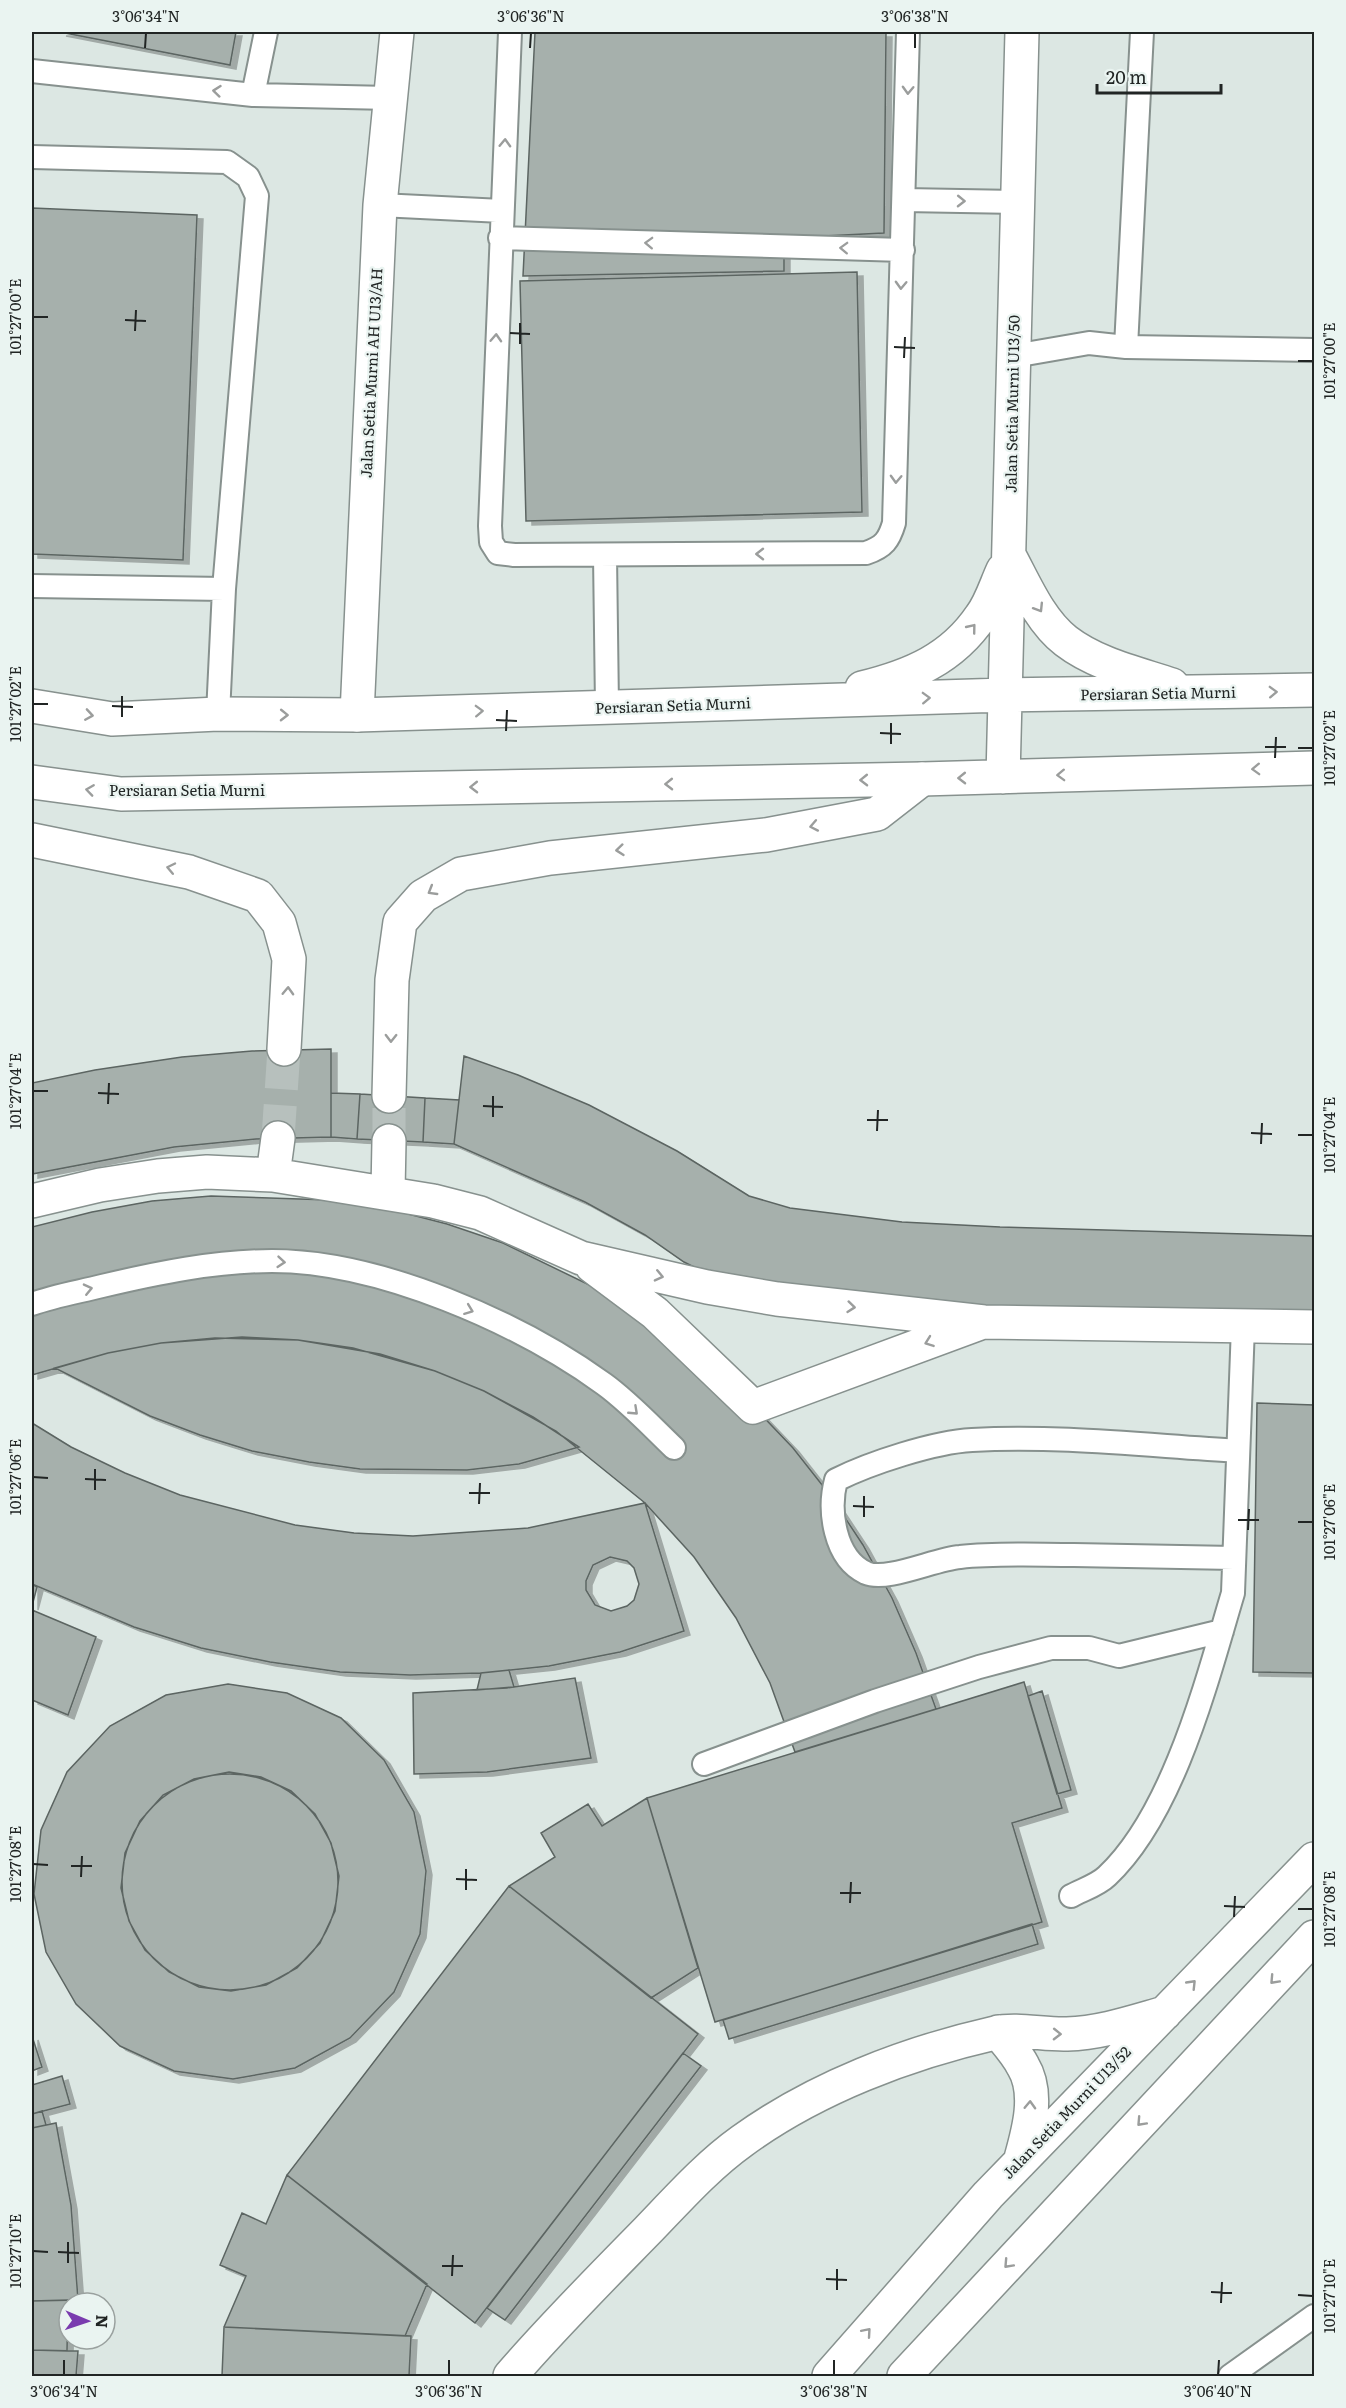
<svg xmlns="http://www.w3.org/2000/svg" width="1346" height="2408" viewBox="0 0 1346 2408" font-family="Literata,serif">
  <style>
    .building { fill: #a6b0ac; stroke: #5c6562; stroke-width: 1.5; fill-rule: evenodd; filter: url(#shadow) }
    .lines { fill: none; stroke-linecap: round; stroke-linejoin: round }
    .minor-tunnel { stroke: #b7c0bd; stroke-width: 33; stroke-dasharray: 33 16; stroke-linecap: butt }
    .service-casing { stroke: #87918e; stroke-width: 26 }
    .minor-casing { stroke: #87918e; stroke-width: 36 }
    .tertiary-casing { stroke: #87918e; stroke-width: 36 }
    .service { stroke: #fff; stroke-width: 22 }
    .minor { stroke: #fff; stroke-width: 33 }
    .tertiary { stroke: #fff; stroke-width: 33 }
    .oneway { stroke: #9b9d9c }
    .ticks { fill: none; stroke: #212524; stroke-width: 2 }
    .labels { text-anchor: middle; stroke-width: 4.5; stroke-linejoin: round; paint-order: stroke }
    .street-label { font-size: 15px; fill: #212524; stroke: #eaf4f1 }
    .neatline { fill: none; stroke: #212524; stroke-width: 2 }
    .ticks-label { font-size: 15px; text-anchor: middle; fill: #212524 }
  </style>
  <defs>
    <filter id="shadow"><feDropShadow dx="6" dy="4" stdDeviation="0" flood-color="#0004"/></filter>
  </defs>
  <rect width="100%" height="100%" fill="#dce7e3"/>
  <path class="building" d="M60,32H236L230,65Z
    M535,32L886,33L884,233L784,238V271L523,276Z
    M32,208L197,215L183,560L32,554Z
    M857,272L862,512L526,521L520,281Z
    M331,1049V1137L256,1139L174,1147L32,1174V1083L95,1070L182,1057L252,1051Z
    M464,1056L518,1075L589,1105L677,1151L749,1196L790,1208L902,1222L1000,1227L1314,1236V1322L992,1313L714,1277L684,1262L645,1235L585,1202L454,1144Z
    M331,1093L360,1094L357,1139L331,1137Z
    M360,1094L425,1098L423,1142L357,1139Z
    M425,1098L459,1100L454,1144L423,1142Z
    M211,1196L330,1200L389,1209L447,1224L503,1243L610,1295L752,1405L793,1448L830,1495L863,1545L892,1598L916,1653L936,1709L795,1752L770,1683L736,1618L694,1557L645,1503L556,1431L484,1391L435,1371L353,1348L298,1340L242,1337L161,1343L108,1353L32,1375V1227L92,1212L152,1201Z
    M215,1338L298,1340L380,1354L435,1371L484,1391L533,1417L579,1447L519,1464L467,1470L360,1469L309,1462L252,1451L200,1435L150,1416L55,1368L108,1353L161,1343Z
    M1257,1403L1314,1405V1673L1253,1672Z
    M32,1423L71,1447L125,1473L180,1495L295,1525L354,1533L413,1536L528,1528L645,1503L684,1631L620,1652L549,1666L481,1673L410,1675L340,1672L270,1662L201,1648L134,1627L32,1584ZM610,1557L627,1561L634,1568L639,1584L634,1600L627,1606L611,1611L595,1605L586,1590V1581L593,1565Z
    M32,1584L37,1587L32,1606Z
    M32,1610L96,1637L68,1715L32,1700Z
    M509,1670L514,1687L477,1690L481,1673Z
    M575,1678L591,1758L487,1772L414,1774L413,1693L507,1688Z
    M1024,1682L1062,1808L1012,1823L1042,1922L715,2022L647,1798Z
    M228,1684L287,1693L341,1718L384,1760L414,1812L426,1871L420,1934L394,1992L350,2038L295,2068L233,2079L174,2071L120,2046L76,2004L46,1952L34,1894L41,1830L67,1772L110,1726L166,1695ZM229,1772L261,1777L291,1791L315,1814L331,1843L339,1876L335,1911L320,1943L297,1968L266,1985L231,1991L199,1987L169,1972L145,1950L129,1921L121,1888L125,1853L140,1821L163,1795L194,1779Z
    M1042,1691L1071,1790L1057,1794L1028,1696Z
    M122 1882a108 108 0 1 1 216 0a108 108 0 1 1-216 0Z
    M647,1798L698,1968L651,1998L509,1886L555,1857L541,1833L588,1804L602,1826Z
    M509,1886L698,2034L475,2323L287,2175Z
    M1032,1924L1038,1944L729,2039L723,2020Z
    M32,2036L42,2067L32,2071Z
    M683,2053L701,2066L505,2320L487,2308Z
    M62,2076L70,2104L32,2114V2085Z
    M42,2111L46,2125L32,2128V2114Z
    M56,2123L71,2205L78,2300L32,2301V2128Z
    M287,2175L427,2284L405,2336L224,2327L246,2276L220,2265L242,2213L266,2224Z
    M68,2300L67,2351L32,2350V2301Z
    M224,2327L411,2336L409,2376H222Z
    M32,2350L78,2351L76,2376H32Z"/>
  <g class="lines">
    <path class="minor-tunnel" d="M278,1138L284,1049
      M389,1141V1096"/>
    <defs>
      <path id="service" d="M510,32L490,526L491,542L498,553L514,555L866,553C884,547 889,540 894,523L908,32
        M32,71L253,95L266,32
        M253,95L390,98
        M32,157L227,162L248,177L257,196L224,589L218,714
        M904,200L1018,202
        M380,205L502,211
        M500,238L903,250
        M1126,347L1142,32
        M1014,356L1089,343L1126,347L1314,350
        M605,555L607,707
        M32,586L224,589
        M32,1304C54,1296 78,1292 102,1286C157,1273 215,1261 272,1261C379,1261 518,1322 604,1384C629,1402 652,1427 674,1448
        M1234,1558C1180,1557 1127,1556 1074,1555C1036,1555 997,1553 960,1557C935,1559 887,1582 866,1573C834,1558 828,1510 836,1480C870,1463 934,1442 972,1440C1060,1435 1150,1446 1238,1451
        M704,1764L875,1701L979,1667L1051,1648H1089L1119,1656L1222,1631
        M1071,1896C1082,1890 1098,1885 1107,1876C1174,1813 1207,1680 1233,1593L1243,1326
        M1230,2376L1314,2316"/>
      <path id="minor" d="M357,715L380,205L397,32
        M32,840L189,872L258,896L279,923L289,959L284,1049
        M389,1096L392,980L400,922L423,896L461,874L550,858L766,835L877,814L922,779
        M273,1175L278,1138
        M388,1191L389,1141
        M32,1201L100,1185L158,1176L207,1172L273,1175L433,1201L480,1213L581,1258L707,1287L777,1299L984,1322L1314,1327
        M592,1266L655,1313L753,1407L980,1323
        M998,2032C1007,2043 1017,2054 1023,2066C1040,2094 1028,2133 1020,2162
        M510,2376C553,2326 600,2279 647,2231C677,2200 707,2166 742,2141C815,2088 907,2053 995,2033C1017,2028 1045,2035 1067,2034C1101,2033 1133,2022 1165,2013
        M829,2376L988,2195L1314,1859
        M904,2376L1314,1937"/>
      <path id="tertiary" d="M1010,557C1025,585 1040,621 1066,641C1096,664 1136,673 1172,685
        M862,688C911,676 952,659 981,616C991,603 996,585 1003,570
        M32,706L112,719L218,714L357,715L1005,695L1314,690
        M1003,777L1022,32
        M32,782L121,794L922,779L1314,768"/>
    </defs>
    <use href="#service" class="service-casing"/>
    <use href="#minor" class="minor-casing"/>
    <use href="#tertiary" class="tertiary-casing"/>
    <use href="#service" class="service"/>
    <use href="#minor" class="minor"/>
    <use href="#tertiary" class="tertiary"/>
  </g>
  <defs><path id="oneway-chevron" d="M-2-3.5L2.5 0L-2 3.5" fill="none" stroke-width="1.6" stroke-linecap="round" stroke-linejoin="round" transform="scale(1.5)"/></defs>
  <g class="oneway">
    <use href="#oneway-chevron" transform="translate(908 90) rotate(92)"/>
    <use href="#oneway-chevron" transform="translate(217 91) rotate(-174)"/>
    <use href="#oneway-chevron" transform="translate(505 143) rotate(-88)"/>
    <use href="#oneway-chevron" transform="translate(961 201) rotate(1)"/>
    <use href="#oneway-chevron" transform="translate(649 243) rotate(-178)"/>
    <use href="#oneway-chevron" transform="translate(844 248) rotate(-178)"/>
    <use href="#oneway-chevron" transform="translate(901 285) rotate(92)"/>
    <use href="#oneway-chevron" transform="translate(496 338) rotate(-87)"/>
    <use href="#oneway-chevron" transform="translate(896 479) rotate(92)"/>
    <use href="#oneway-chevron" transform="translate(760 554) rotate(180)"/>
    <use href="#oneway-chevron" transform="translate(1039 608) rotate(58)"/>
    <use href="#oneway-chevron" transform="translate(972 628) rotate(-51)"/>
    <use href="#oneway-chevron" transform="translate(1273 692) rotate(-2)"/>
    <use href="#oneway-chevron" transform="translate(926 698) rotate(-2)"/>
    <use href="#oneway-chevron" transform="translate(479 711) rotate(-2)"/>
    <use href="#oneway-chevron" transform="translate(89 715) rotate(9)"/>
    <use href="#oneway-chevron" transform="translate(284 715) rotate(1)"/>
    <use href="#oneway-chevron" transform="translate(1256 769) rotate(178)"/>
    <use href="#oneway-chevron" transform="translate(1061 775) rotate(178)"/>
    <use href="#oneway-chevron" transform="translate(962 778) rotate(179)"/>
    <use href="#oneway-chevron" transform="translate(864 780) rotate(179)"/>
    <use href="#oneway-chevron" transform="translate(669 784) rotate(179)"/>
    <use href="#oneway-chevron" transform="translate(474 787) rotate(179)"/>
    <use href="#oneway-chevron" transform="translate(90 790) rotate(-172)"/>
    <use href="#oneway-chevron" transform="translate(814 826) rotate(169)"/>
    <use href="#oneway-chevron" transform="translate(620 850) rotate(174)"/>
    <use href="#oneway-chevron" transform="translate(171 868) rotate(-168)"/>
    <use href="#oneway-chevron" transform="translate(432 891) rotate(149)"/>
    <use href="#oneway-chevron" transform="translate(288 991) rotate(-88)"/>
    <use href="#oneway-chevron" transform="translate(391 1038) rotate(91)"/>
    <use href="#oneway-chevron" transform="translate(281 1262) rotate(5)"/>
    <use href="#oneway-chevron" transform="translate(659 1276) rotate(13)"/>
    <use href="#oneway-chevron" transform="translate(88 1289) rotate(-13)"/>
    <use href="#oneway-chevron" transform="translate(851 1307) rotate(6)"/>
    <use href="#oneway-chevron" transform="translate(469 1310) rotate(21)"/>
    <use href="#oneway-chevron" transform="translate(929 1342) rotate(160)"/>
    <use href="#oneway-chevron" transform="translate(634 1411) rotate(43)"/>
    <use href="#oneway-chevron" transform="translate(1274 1980) rotate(133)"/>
    <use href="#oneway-chevron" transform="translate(1192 1984) rotate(-46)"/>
    <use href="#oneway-chevron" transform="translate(1057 2034) rotate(1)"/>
    <use href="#oneway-chevron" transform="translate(1030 2105) rotate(-88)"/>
    <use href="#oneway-chevron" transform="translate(1141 2122) rotate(133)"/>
    <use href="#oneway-chevron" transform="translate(1008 2264) rotate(133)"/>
    <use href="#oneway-chevron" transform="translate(867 2332) rotate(-49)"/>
  </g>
  <path class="ticks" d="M145,48L146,33M530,48L531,33M915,48V33M33,317H48M125,320L146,321M135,331L136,310M510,333L530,334M520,344V323M894,347L915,348M904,358L905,337M1298,361H1313M33,704H48M112,706L133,707M122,717V696M496,720L517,721M506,731L507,710M880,733L901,734M891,744V723M1265,747H1286M1298,748H1313M1275,758L1276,737M33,1091H48M98,1093L119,1094M108,1104L109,1083M483,1106L503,1107M493,1117V1096M867,1120H888M877,1131L878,1110M1251,1133L1272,1134M1298,1135H1313M1261,1144L1262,1123M33,1477L48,1478M85,1479L106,1480M95,1490V1469M469,1493H490M479,1504L480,1483M853,1506L874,1507M864,1517V1496M1238,1520H1259M1298,1522H1313M1248,1530L1249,1509M33,1864L48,1865M71,1866H92M81,1877L82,1856M456,1879L477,1880M466,1890V1869M840,1893H861M850,1903L851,1882M1224,1906L1245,1907M1298,1909H1313M1234,1917L1235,1896M33,2251L48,2252M58,2252L79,2253M68,2263V2242M442,2266H463M452,2276L453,2255M826,2279L847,2280M837,2290V2269M1211,2292L1232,2293M1298,2295L1313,2296M1221,2303L1222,2282M64,2375V2360M449,2375V2360M834,2375V2360M1218,2375L1219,2360"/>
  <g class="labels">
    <g class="street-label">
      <text transform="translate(372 373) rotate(-87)" y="5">Jalan Setia Murni AH U13/AH</text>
      <text transform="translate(1013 404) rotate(-89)" y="5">Jalan Setia Murni U13/50</text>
      <text transform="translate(1158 694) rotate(-1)" y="5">Persiaran Setia Murni</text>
      <text transform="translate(673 706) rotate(-2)" y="5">Persiaran Setia Murni</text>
      <text x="187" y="796">Persiaran Setia Murni</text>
      <text transform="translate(1067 2113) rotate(-46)" y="5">Jalan Setia Murni U13/52</text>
    </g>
  </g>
  <rect width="1346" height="2408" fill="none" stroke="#eaf4f1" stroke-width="66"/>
  <g transform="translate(87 2321) rotate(92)"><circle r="28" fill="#eaf4f1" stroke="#9aa19f" stroke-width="1.5"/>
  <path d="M0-4.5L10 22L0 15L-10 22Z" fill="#7a3baf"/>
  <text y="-9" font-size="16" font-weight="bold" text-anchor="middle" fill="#212524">N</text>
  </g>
  <path d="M1097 84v9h124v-9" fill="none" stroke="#212524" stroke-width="3"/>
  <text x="1106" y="84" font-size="18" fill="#212524" stroke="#eaf4f1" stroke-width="4.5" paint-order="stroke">20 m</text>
  <rect x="33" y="33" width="1280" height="2342" class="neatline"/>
  <g class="ticks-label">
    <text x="146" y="22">3°06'34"N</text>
    <text x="531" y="22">3°06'36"N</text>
    <text x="915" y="22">3°06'38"N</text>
    <text transform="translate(16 317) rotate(-90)" y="5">101°27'00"E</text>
    <text transform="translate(1330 361) rotate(-90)" y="5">101°27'00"E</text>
    <text transform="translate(16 704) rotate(-90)" y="5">101°27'02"E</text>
    <text transform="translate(1330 748) rotate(-90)" y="5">101°27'02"E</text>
    <text transform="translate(16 1091) rotate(-90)" y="5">101°27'04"E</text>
    <text transform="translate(1330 1135) rotate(-90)" y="5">101°27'04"E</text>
    <text transform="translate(16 1477) rotate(-90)" y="5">101°27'06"E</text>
    <text transform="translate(1330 1522) rotate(-90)" y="5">101°27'06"E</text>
    <text transform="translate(16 1864) rotate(-90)" y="5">101°27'08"E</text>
    <text transform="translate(1330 1909) rotate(-90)" y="5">101°27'08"E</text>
    <text transform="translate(16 2251) rotate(-90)" y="5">101°27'10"E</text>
    <text transform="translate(1330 2296) rotate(-90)" y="5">101°27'10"E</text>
    <text x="64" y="2397">3°06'34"N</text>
    <text x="449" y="2397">3°06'36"N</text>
    <text x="834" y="2397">3°06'38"N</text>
    <text x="1218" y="2397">3°06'40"N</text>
  </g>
</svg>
